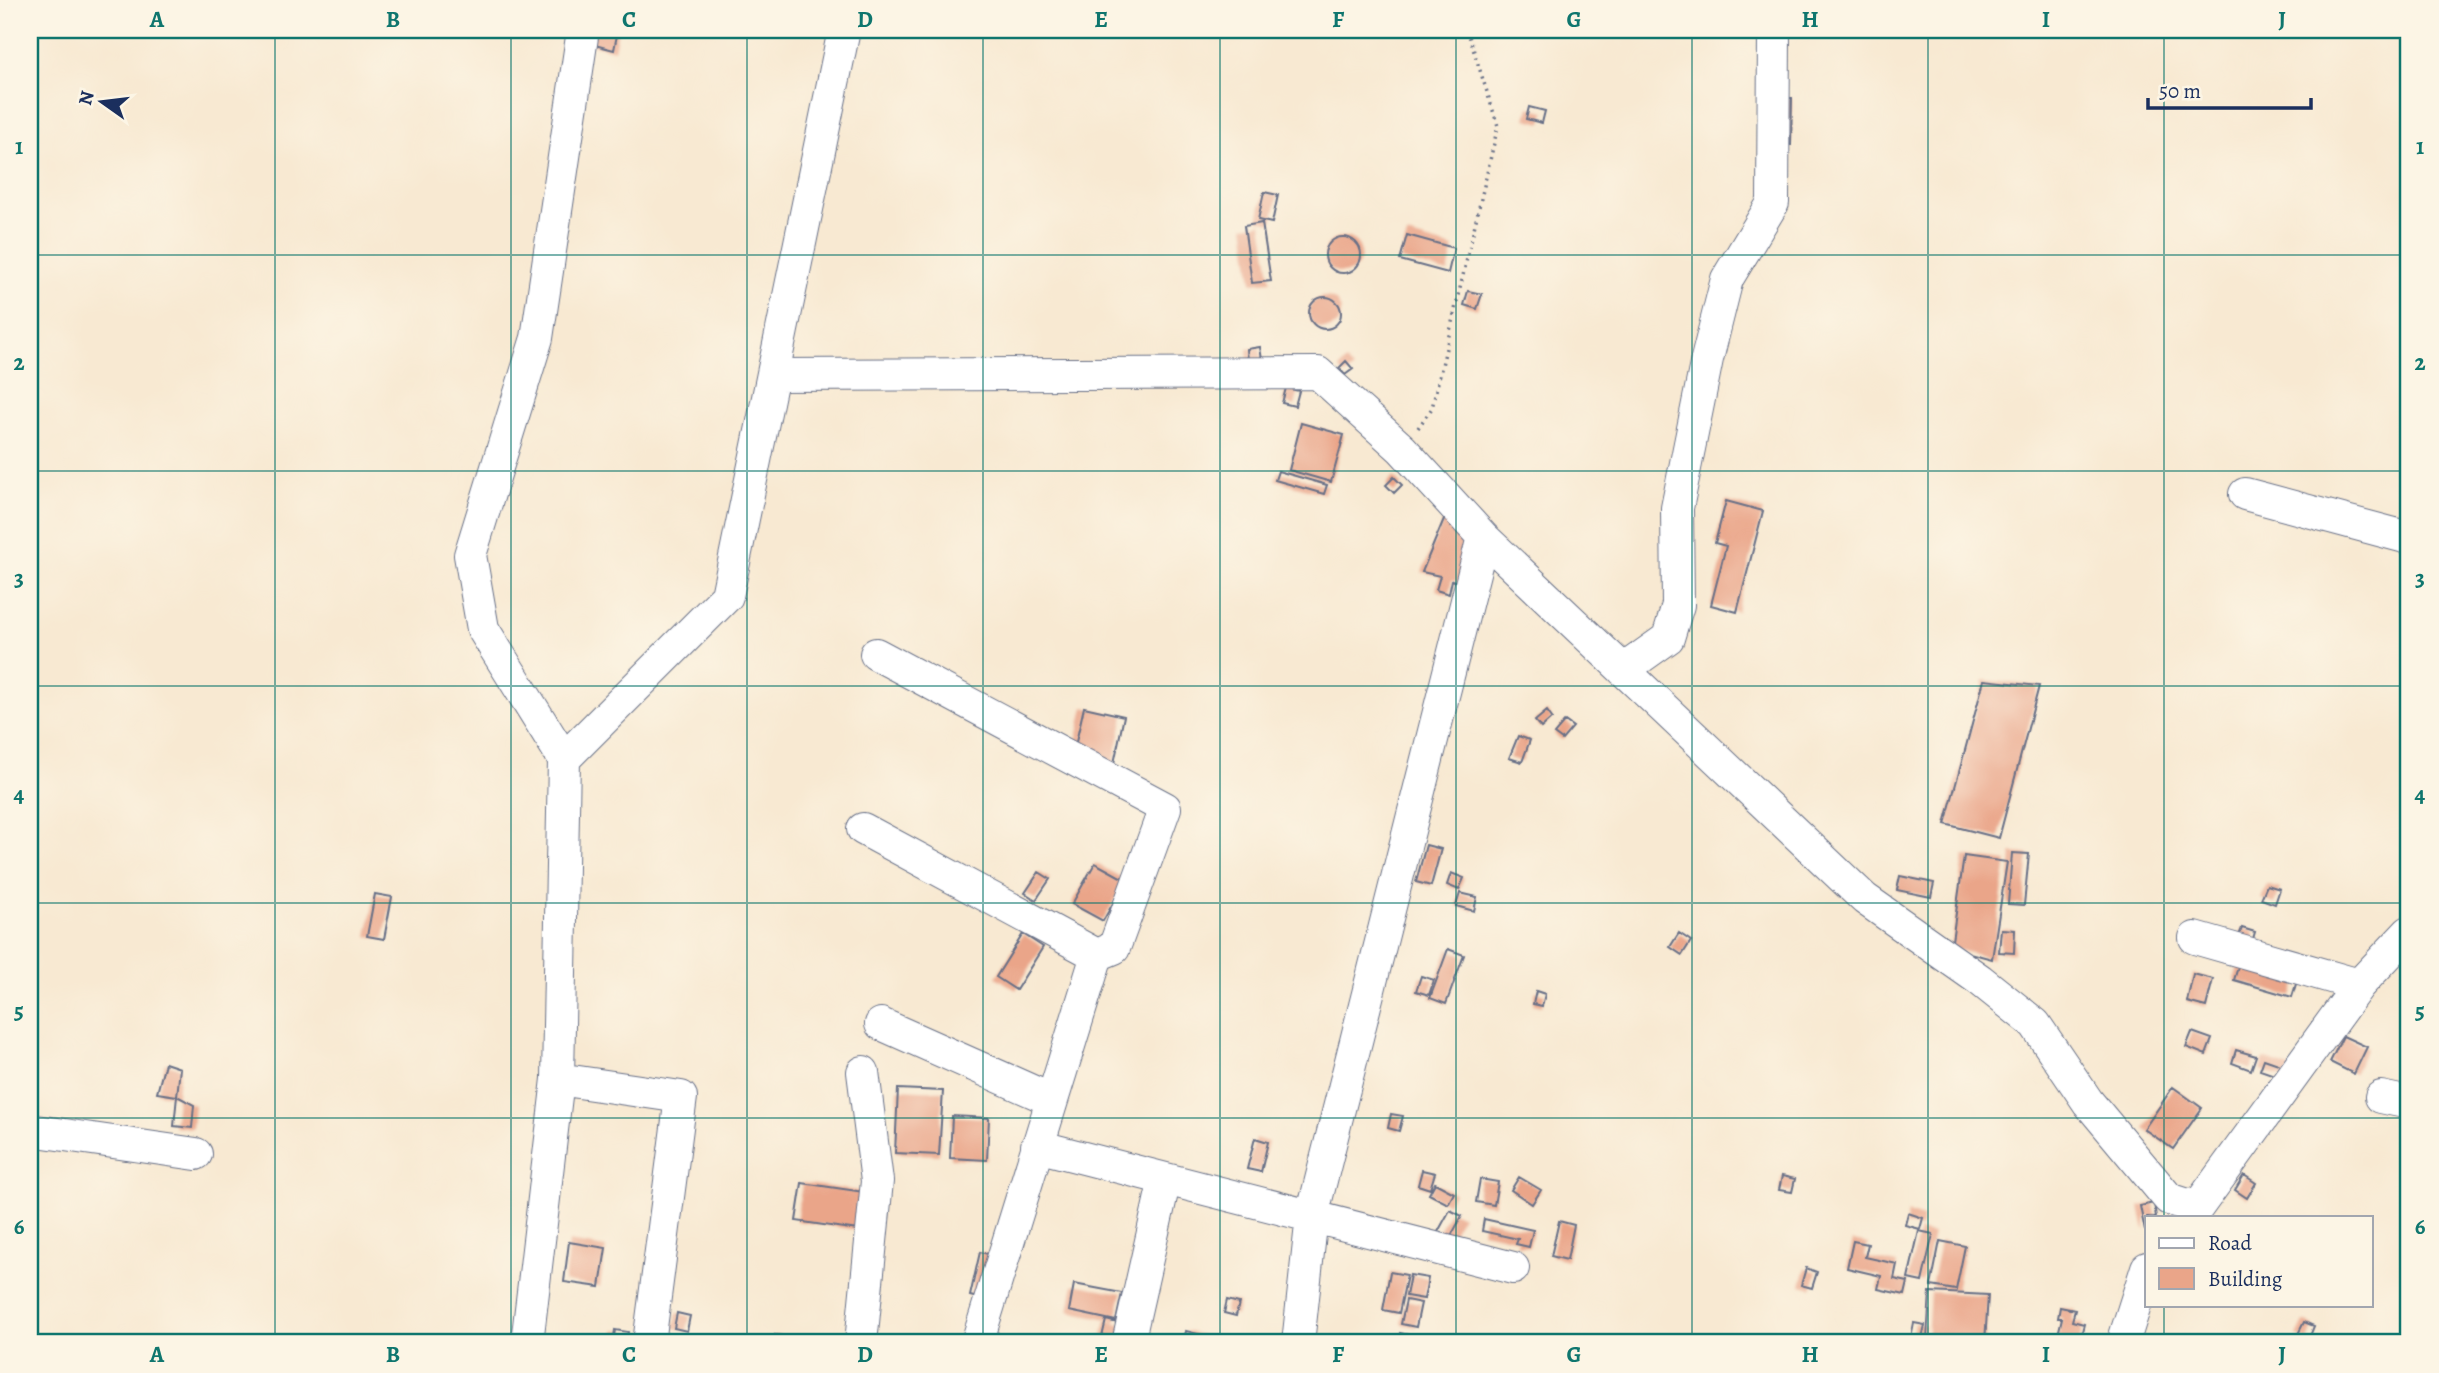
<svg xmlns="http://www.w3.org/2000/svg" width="2439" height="1373" viewBox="0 0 2439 1373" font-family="Alegreya,serif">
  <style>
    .building { fill: #eaa589 }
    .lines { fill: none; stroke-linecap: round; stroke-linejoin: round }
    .minor-casing { stroke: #687087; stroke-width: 34 }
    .path { stroke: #687087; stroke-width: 3.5; stroke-dasharray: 2 5; stroke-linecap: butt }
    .minor { stroke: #fff; stroke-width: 32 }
    .grid { fill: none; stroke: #0f766e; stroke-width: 2; stroke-opacity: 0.55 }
    .neatline { fill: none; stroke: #0f766e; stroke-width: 2.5 }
    .grid-label { font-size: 23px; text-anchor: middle; font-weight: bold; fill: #0f766e }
  </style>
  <rect width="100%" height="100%" fill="#fcf5e5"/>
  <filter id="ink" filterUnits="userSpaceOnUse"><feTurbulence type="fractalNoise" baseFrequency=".0143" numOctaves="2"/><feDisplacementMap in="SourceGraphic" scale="14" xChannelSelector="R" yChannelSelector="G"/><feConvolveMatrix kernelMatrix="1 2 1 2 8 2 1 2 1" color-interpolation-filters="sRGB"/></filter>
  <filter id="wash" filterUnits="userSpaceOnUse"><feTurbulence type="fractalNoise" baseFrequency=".00686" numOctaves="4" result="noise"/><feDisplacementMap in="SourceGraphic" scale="28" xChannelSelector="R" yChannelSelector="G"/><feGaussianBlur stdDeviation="1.57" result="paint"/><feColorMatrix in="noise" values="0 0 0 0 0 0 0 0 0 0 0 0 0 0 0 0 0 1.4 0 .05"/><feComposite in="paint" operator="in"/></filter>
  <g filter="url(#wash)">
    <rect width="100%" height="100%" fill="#f8e9d2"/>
    <g id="blocks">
      <path class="building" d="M586,30H618L614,50L583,42Z
        M1775,98H1792L1791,145H1774Z
        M1529,107L1545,111L1542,123L1526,119Z
        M1264,192L1278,195L1272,223L1258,220Z
        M1262,223L1271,281L1252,283L1244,226Z
        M1407,235L1454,248L1448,273L1400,260Z
        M1325 255a18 18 0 1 1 36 0a18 18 0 1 1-36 0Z
        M1468,291L1482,294L1477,309L1464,305Z
        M1309 313a16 16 0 1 1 32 0a16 16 0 1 1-32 0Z
        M1260,347L1262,360L1248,362L1247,349Z
        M1346,361L1353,369L1345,375L1339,368Z
        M1286,388L1299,391L1295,406L1282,403Z
        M1301,423L1344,435L1331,482L1289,470Z
        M1278,471L1327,485L1324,494L1275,480Z
        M1394,477L1402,485L1394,493L1386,485Z
        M1726,501L1763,511L1737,612L1711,605L1726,546L1715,543Z
        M1446,514L1488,553L1464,585L1452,580L1449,594L1436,590L1440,576L1422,572Z
        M1984,680L2039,686L1999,838L1945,824Z
        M1084,707L1124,716L1112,773L1071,764Z
        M1547,711L1552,718L1541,728L1535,721Z
        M1565,721L1573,727L1562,740L1554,734Z
        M1518,736L1530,740L1522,762L1509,758Z
        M1426,845L1441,849L1431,886L1416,882Z
        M2012,853L2029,854L2024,905L2008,904Z
        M1964,856L2007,862L1992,959L1951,948Z
        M1095,863L1126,880L1103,921L1072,904Z
        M1039,872L1050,879L1036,900L1025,893Z
        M1451,873L1464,878L1459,890L1447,885Z
        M1900,876L1934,883L1931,897L1897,890Z
        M2267,885L2280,889L2275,904L2261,899Z
        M1460,893L1477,897L1474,911L1456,906Z
        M375,894L392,897L384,939L367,936Z
        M2242,928L2255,932L2250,949L2236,944Z
        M2001,929L2015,930L2014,953L1999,952Z
        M1679,933L1691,941L1682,955L1670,947Z
        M1023,934L1043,947L1016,990L996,977Z
        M1448,949L1464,955L1446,1004L1430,998Z
        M2242,954L2300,971L2292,997L2234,980Z
        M2193,974L2213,979L2206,1007L2187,1002Z
        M1421,976L1434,980L1429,995L1416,991Z
        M1536,991L1545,994L1542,1006L1533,1004Z
        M2192,1032L2212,1039L2206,1055L2186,1047Z
        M2343,1036L2367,1047L2354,1074L2330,1062Z
        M2236,1050L2256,1056L2251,1070L2232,1063Z
        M2264,1059L2290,1068L2286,1079L2260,1070Z
        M165,1063L180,1068L177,1096L157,1093Z
        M2173,1087L2202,1108L2173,1149L2144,1129Z
        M898,1089L943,1091L939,1155L895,1153Z
        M177,1096L194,1105L192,1128L174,1126Z
        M1391,1114L1403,1116L1399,1131L1388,1128Z
        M952,1116L989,1118L987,1160L950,1158Z
        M1255,1138L1268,1142L1261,1172L1247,1169Z
        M1422,1170L1435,1173L1430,1189L1418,1185Z
        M2244,1175L2256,1183L2247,1198L2235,1190Z
        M1782,1176L1795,1179L1792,1192L1779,1190Z
        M1519,1177L1541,1190L1532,1204L1511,1190Z
        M1480,1179L1498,1182L1494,1205L1476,1202Z
        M802,1183L871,1193L865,1231L796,1221Z
        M1435,1183L1454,1193L1448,1204L1429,1194Z
        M2154,1203L2156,1217H2147L2145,1231L2140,1206Z
        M1450,1210L1462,1216L1446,1245L1434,1239Z
        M1908,1213L1923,1218L1920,1229L1905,1225Z
        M1484,1219L1533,1230L1529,1247L1516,1244L1518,1239L1482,1231Z
        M1559,1221L1574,1225L1567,1260L1551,1256Z
        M1919,1231L1933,1234L1922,1282L1908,1279Z
        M1853,1241L1868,1244L1865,1257L1897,1264L1894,1279L1908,1282L1905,1295L1878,1289L1881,1276L1847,1268Z
        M1940,1241L1965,1246L1956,1290L1931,1286Z
        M569,1242L606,1248L600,1287L564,1282Z
        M980,1252L996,1256L986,1300L970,1296Z
        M1806,1268L1817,1272L1812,1288L1801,1285Z
        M1390,1272L1407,1275L1399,1313L1383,1310Z
        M1410,1275L1428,1278L1424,1299L1406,1296Z
        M1074,1284L1122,1293L1116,1321L1069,1311Z
        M1930,1292L1988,1295L1985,1343L1927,1340Z
        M1227,1300L1239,1303L1236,1316L1224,1313Z
        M1406,1300L1421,1303L1416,1327L1401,1324Z
        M2060,1307L2075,1310L2072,1321L2084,1324L2079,1343H2056L2062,1318H2058Z
        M677,1313L690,1316L687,1331L674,1328Z
        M1106,1320L1133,1327L1128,1343H1094L1096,1336L1102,1337Z
        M2304,1322L2314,1326L2308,1341L2297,1336Z
        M1914,1323L1925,1325L1921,1343H1910Z
        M615,1330L628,1332L626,1343L613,1342Z
        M1186,1331L1217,1339L1216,1343H1183Z
        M1400,1333L1435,1341V1343H1398Z
        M775,1335L789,1337L788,1343H774Z"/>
    </g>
  </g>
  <g filter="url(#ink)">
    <use href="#blocks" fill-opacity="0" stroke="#687087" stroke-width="2"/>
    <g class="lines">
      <defs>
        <path id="minor" d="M773,375L1318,373L1402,449L1483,537L1865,899L1980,980L2035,1024L2088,1102L2169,1199L2197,1208L2359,985L2409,932
          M2245,494L2409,538
          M1623,670L1668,638L1678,605L1677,508L1707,359L1727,279L1773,203L1774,30
          M564,759L727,596L844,30
          M863,829L1097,955L1114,948L1165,808L876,654
          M2195,938L2359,985
          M881,1024L1052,1100
          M558,1079L681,1097L649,1343
          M2381,1097L2409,1103
          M30,1130L196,1154
          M1037,1146L1513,1268
          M527,1343L558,1079L564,759L483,629L470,555L537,338L583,30
          M861,1343L877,1181L863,1072
          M977,1343L1097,955
          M1128,1343L1165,1179
          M1298,1343L1312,1216L1483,537
          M2123,1343L2147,1268"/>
      </defs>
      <use href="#minor" class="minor-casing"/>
      <path class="path" d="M1418,428L1432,408L1498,126L1467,30"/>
      <use href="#minor" class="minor"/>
    </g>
  </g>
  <path class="grid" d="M275,30V1343M511,30V1343M747,30V1343M983,30V1343M1220,30V1343M1456,30V1343M1692,30V1343M1928,30V1343M2164,30V1217M30,255H2409M30,471H2409M30,686H2409M30,903H2409M30,1118H2409M2164,1305V1343"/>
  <rect width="2439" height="1373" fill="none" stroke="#fcf5e5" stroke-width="77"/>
  <rect x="2145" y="1216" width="228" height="91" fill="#fcf5e5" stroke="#a2a6af" stroke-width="2"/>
  <rect x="2159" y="1238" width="35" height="10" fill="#ffffff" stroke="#a2a6af" stroke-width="2"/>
  <text x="2208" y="1250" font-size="21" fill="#1b2f5e">Road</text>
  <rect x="2159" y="1268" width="35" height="21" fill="#eaa589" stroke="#a2a6af" stroke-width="2"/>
  <text x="2208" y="1286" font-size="21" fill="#1b2f5e">Building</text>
  <g transform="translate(102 102) rotate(284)" stroke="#fcf5e5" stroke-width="5" paint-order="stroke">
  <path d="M0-5L12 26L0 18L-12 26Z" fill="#1b2f5e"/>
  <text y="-10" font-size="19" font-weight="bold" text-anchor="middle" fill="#1b2f5e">N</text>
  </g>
  <path d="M2148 98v10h163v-10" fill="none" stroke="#1b2f5e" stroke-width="3.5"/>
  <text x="2159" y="98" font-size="21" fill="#1b2f5e" stroke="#fcf5e5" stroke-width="5" paint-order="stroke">50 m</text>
  <rect x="38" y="38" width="2362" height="1296" class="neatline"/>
  <g class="grid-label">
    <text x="157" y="27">A</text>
    <text x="393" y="27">B</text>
    <text x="629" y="27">C</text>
    <text x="865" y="27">D</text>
    <text x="1101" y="27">E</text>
    <text x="1338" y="27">F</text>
    <text x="1574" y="27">G</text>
    <text x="1810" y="27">H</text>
    <text x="2046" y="27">I</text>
    <text x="2282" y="27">J</text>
    <text x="19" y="154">1</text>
    <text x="2420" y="154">1</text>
    <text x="19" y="370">2</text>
    <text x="2420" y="370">2</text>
    <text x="19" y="586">3</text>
    <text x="2420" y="586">3</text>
    <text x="19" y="802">4</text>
    <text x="2420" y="802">4</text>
    <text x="19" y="1018">5</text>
    <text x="2420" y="1018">5</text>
    <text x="19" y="1234">6</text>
    <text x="2420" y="1234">6</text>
    <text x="157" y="1362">A</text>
    <text x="393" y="1362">B</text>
    <text x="629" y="1362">C</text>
    <text x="865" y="1362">D</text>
    <text x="1101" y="1362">E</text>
    <text x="1338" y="1362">F</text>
    <text x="1574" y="1362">G</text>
    <text x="1810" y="1362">H</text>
    <text x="2046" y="1362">I</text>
    <text x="2282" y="1362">J</text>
  </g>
</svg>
